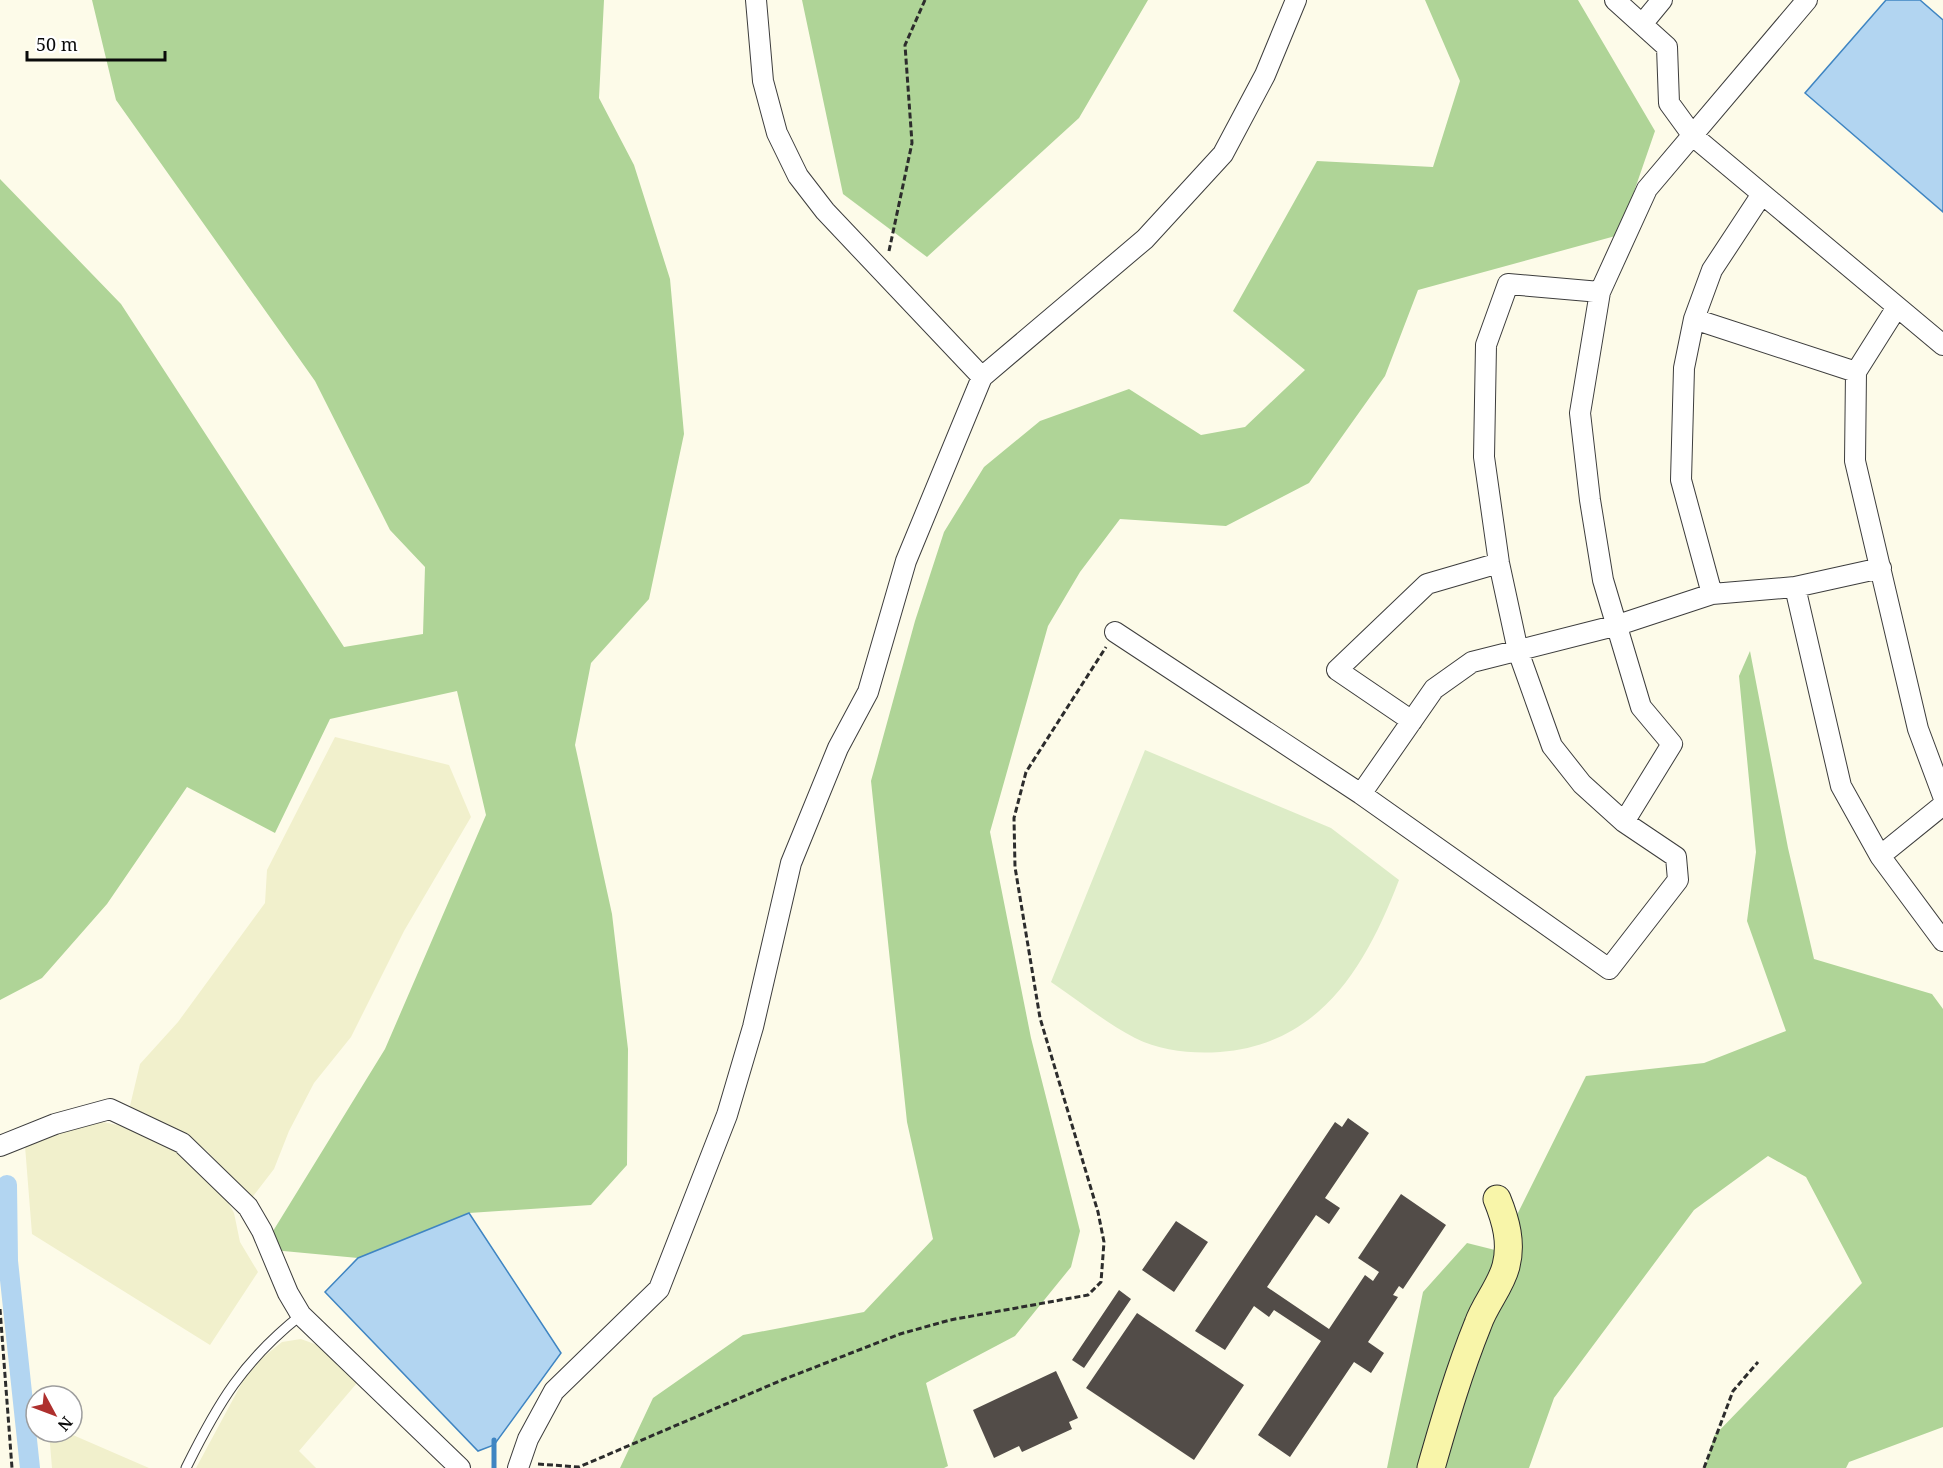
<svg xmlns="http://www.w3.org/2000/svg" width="1943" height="1468" viewBox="0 0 1943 1468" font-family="'Noto Serif',serif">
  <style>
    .farmland { fill: #f1f0cc }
    .forest { fill: #afd497 }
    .pitch { fill: #ddecc7 }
    .water { fill: #b2d5f1; stroke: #3f85c2; stroke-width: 1.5 }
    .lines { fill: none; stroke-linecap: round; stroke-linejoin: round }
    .stream { stroke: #3f85c2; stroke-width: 5 }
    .canal { stroke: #b2d5f1; stroke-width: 20 }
    .building { fill: #524c48 }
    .lane-casing { stroke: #3d3d3d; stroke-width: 11 }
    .street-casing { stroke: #3d3d3d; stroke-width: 22 }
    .secondary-casing { stroke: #2c2c2c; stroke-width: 29 }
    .path { stroke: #2c2c2c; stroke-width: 3; stroke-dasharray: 6 3; stroke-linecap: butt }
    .lane { stroke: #fff; stroke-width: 9 }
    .street { stroke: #fff; stroke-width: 20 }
    .secondary { stroke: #f8f5a9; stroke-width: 27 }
  </style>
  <rect width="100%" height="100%" fill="#fdfbe9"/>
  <path class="farmland" d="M335,737L449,765L471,817L404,931L351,1037L314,1083L289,1131L274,1169L251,1199L207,1151L177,1130L129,1110L140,1064L178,1022L265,903L267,870Z
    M102,1122L138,1129L178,1150L220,1188L234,1213L240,1242L258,1272L210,1345L32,1234L25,1146L77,1125Z
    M301,1339L320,1346L357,1383L299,1451L316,1468H196L244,1379L262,1358L282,1342Z
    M49,1432H66L149,1468H52Z"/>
  <path class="forest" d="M92,0H604L599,98L634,165L670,279L684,434L649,599L591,663L575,745L612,914L628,1049L627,1165L591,1205L469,1213L358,1258L262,1249L385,1049L486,815L457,691L330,719L275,833L187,787L107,904L42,978L0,1000V179L121,304L344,647L423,634L425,567L390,530L315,381L116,100Z
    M802,0H1148L1079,118L927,257L843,194Z
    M1425,0H1578L1655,131L1619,235L1418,290L1385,376L1309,483L1226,526L1120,519L1080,572L1048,626L990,832L1031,1038L1080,1231L1071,1267L1015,1336L926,1383L948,1466L944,1468H620L653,1398L743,1335L864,1312L933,1239L907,1122L871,781L915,621L944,532L984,467L1040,421L1129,389L1201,435L1245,427L1305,370L1233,311L1317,161L1433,167L1460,81Z
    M1750,651L1788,848L1814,959L1932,994L1943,1009V1427L1849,1462L1846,1468H1705L1714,1436L1862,1283L1806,1177L1768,1156L1694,1210L1554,1398L1529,1468H1387L1423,1292L1467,1243L1499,1251L1586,1076L1704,1063L1786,1031L1747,921L1756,852L1739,676Z"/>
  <path class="pitch" d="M1145,750L1331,828L1399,880C1366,966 1321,1044 1220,1052C1192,1054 1161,1051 1135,1038C1106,1023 1078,1000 1051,982Z"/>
  <path class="water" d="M1886,0H1920L1943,20V212L1805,93Z
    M469,1213L561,1353L494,1445L478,1451L325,1292L358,1258Z"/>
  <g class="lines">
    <path class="stream" d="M494,1440V1468"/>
    <path class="canal" d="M7,1185L8,1261L30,1468"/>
  </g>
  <path class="building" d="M1348,1118L1369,1133L1325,1198L1340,1208L1329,1224L1316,1215L1267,1287L1329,1329L1365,1275L1373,1281L1379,1272L1358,1258L1401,1194L1446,1225L1403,1289L1399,1286L1393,1295L1398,1297L1368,1342L1384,1353L1371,1373L1354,1362L1290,1457L1258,1435L1321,1341L1274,1310L1269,1317L1254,1306L1225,1350L1195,1331L1335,1122L1342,1127Z
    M1176,1221L1208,1242L1174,1292L1142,1270Z
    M1119,1290L1131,1299L1084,1368L1072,1360Z
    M1137,1313L1244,1385L1194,1460L1086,1388Z
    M1056,1371L1078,1418L1069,1422L1072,1429L1022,1452L1019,1446L994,1458L973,1410Z"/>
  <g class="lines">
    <defs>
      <path id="lane" d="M186,1468C218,1403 243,1361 301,1315"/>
      <path id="street" d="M756,0L763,81L777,133L798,176L825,211L982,377
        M1615,0L1667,47L1669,103L1693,136L1943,345
        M1643,23L1662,0
        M1897,307L1856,372L1855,461L1918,729L1943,796
        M1694,319L1856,372
        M1795,587L1841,786L1880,856L1943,941
        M1712,594L1681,480L1684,368L1694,319L1712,270L1762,194
        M1115,632L1361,794L1609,969L1678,880L1676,857L1624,822L1582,784L1552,746L1518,651L1499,563L1484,457L1486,345L1508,284L1600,292
        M1412,721L1337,670L1427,584L1499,563
        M1361,794L1434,689L1472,662L1618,625L1712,594L1795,587L1881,568
        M1624,822L1672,744L1641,707L1603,580L1590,500L1580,413L1600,292L1647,189L1807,0
        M1880,856L1943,805
        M0,1146L55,1124L110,1109L182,1143L248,1207L262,1231L288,1293L301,1315L460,1468
        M518,1468L528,1439L554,1391L659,1289L727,1115L753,1027L791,863L838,748L868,692L906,561L982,377L1145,239L1223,154L1265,75L1296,0"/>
      <path id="secondary" d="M1431,1468C1445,1419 1459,1371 1478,1324C1485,1304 1501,1286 1506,1266C1512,1243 1506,1221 1497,1199"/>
    </defs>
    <use href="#lane" class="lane-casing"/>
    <use href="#street" class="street-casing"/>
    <use href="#secondary" class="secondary-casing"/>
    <path class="path" d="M889,251L912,143L905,45L925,0
      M0,1309L12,1468
      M538,1464L579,1467L782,1380L900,1334L950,1320L1088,1295L1101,1282L1104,1242L1098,1212L1040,1018L1015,867L1014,818L1026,772L1106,647
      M1704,1468L1733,1391L1758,1362"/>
    <use href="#lane" class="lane"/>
    <use href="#street" class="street"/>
    <use href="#secondary" class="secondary"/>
  </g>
  <g transform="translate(54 1414) rotate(131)"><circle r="28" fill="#ffffff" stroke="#9d9d9d" stroke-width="1.5"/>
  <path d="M0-4.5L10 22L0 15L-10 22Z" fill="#ae302e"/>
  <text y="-9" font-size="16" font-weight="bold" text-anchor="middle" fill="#0a0a0a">N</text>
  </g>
  <path d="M27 51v9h138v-9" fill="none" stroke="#0a0a0a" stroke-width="3"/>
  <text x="36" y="51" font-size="18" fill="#0a0a0a" stroke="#ffffff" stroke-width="4.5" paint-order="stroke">50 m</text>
</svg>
